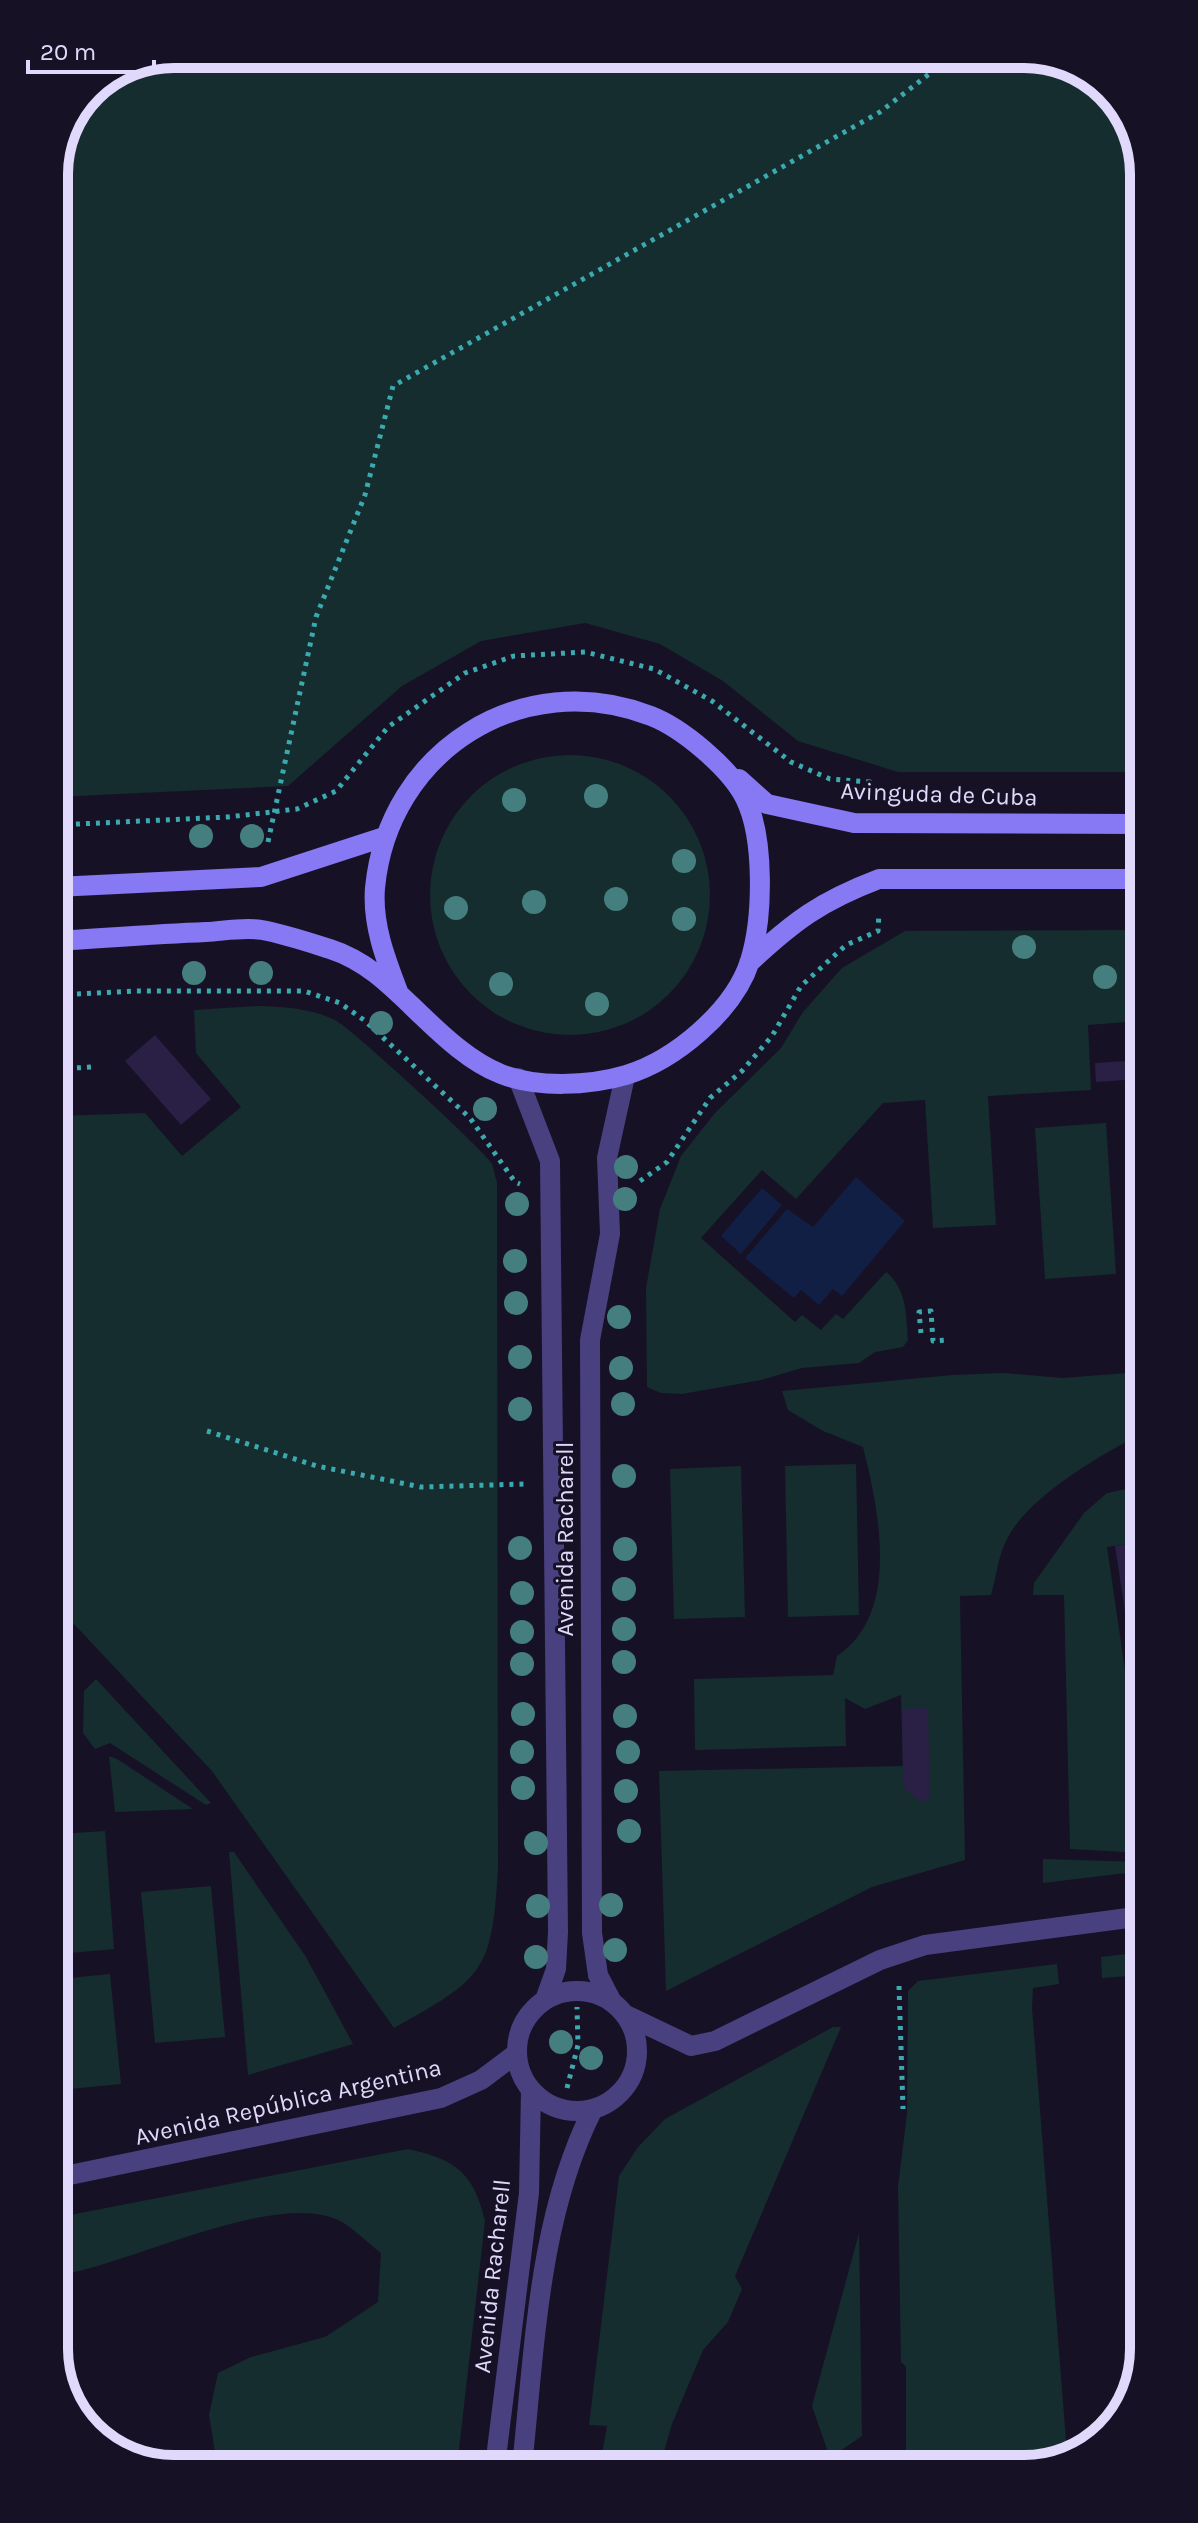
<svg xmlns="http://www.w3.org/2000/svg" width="1198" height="2523" viewBox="0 0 1198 2523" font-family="Karla,sans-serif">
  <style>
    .green { fill: #152d2f }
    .water { fill: #111f45 }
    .building { fill: #2a1f45 }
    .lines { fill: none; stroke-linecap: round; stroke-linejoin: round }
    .path { stroke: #3aaaaf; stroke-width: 5; stroke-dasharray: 4 6; stroke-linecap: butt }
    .minor { stroke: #494080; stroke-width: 20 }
    .secondary { stroke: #8778f4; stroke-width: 20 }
    .tree { fill: #457e7e }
    .labels { text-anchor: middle; stroke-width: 6; stroke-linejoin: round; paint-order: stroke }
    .street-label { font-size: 24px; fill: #e0d9fc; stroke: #171125 }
    .rim { fill: none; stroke: #e0d9fc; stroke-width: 10 }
  </style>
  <rect width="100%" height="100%" fill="#171125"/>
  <path class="green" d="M174,54H1032L1097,79L1137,135L1139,772H898L798,741L723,681L660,644L585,623L481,641L402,686L288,786L56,797L54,167L90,89Z
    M430 895a140 140 0 1 1 280 0a140 140 0 1 1-280 0Z
    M1140,930V1021L1088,1025L1091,1090L988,1096L996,1225L933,1228L925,1100L883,1103L796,1199L762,1170L701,1238L795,1322L802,1315L821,1330L836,1314L843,1319L886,1272C907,1289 906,1314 908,1340L903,1347L875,1352L859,1363L802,1368L761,1380L682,1394L661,1393L647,1387L646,1288L660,1209L681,1156L715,1113L781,1048L803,1012L842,968L905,931Z
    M257,1006C284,1007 310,1008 335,1020C350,1027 485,1151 492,1164C494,1169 495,1177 497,1182L498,1868C492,1972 484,1978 394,2028L212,1771L58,1607L57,1116L145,1113L182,1156L241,1107L196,1053L194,1010Z
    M1106,1123L1116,1274L1045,1279L1035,1128Z
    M1141,1372V1434C1100,1455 1026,1498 1006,1541C998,1557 996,1578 991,1595L960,1596L965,1860L872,1887L666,1991L659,1771L903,1766L901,1695L865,1709L845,1698L846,1746L695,1750L694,1679L833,1675L837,1656C901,1613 879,1511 863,1447L823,1431L788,1410L782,1391L953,1375L1003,1373L1062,1378Z
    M856,1464L859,1615L788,1617L785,1466Z
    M741,1466L745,1617L674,1619L670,1469Z
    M1136,1487L1141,1488L1142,1542L1107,1547L1132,1718L1142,1742L1143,1853L1070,1849L1064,1595H1033L1034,1583L1084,1513L1107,1493Z
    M96,1679L211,1803L206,1805L110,1743L95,1749L83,1733L84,1691Z
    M109,1756L117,1759L193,1809L115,1812Z
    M105,1831L114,1949L59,1954V1834Z
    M229,1852H234L306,1957L353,2044L248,2075Z
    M1043,1859L1143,1862V1871L1043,1883Z
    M211,1886L225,2037L155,2043L141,1892Z
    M1143,1952V2132L1128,1976L1102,1978L1101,1957Z
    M1057,1964L1059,1984L1033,1988L1032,2008L1067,2453L906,2460V2367L901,2362L898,2186L907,2114L908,1991L918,1981Z
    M110,1974L121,2084L60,2090L59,1979Z
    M833,2027H841L735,2276L742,2289L728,2322L703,2350L672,2424L660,2465L600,2466L607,2426L589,2425L619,2176L638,2147L665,2119Z
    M408,2149C455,2159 474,2173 485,2221L457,2467L209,2468L216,2458L209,2415L218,2373L251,2357L325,2337L378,2302L381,2253C368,2243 355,2230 342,2222C280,2187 131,2264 60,2275V2217Z
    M859,2233L862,2436L830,2458L812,2406Z"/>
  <path class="water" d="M856,1177L905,1221L842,1296L833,1289L819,1305L801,1290L794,1298L745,1258L787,1209L813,1227Z
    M762,1188L782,1205L741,1254L721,1236Z"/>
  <path class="building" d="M155,1035L211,1099L181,1125L125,1061Z
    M1140,1060V1079L1096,1082L1095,1063Z
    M1142,1542V1718H1141L1115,1546Z
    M928,1708L930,1800L920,1801L903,1787L902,1709Z
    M794,2455L796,2462L815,2458L817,2464L755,2465Z"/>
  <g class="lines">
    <path class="path" d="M56,825L228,817L297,809L336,791L388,727L465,673L514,656L585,652L654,669L712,701L791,762L830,779L870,782L876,791
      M268,842L316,617L365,495L393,386L880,112L955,54
      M57,995L135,991H304L340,1003L364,1020L470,1118L515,1182L520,1184
      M57,1069L92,1067
      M640,1181L667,1162L710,1098L742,1071L772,1036L801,986L846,945L878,931L879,913
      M921,1333L919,1312L931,1311L933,1341L948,1340
      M207,1431L317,1466L421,1487L524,1484
      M899,1986L903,2109
      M567,2088L578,2045L577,2007"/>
    <path class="minor" d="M518,1078L550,1161L558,1932L556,1969L545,2000
      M517 2051a60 60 0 1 1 120 0a60 60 0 1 1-120 0Z
      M612,2002L598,1975L592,1933L590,1340L610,1234L607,1158L625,1076
      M626,2015L691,2046L715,2041L880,1960L925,1945L1143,1916
      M60,2177L441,2098L481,2080L517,2053
      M495,2466L529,2193L531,2091
      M522,2466C535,2347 538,2218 593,2109"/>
    <path class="secondary" d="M739,779L767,804L854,823L1139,824
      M56,887L261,877L384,837
      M56,941C106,938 156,934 206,932C224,931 244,927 262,930C284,934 308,942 330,949C367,961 391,986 419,1013C442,1035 470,1062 501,1074C536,1088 589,1086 626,1075C675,1060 734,1011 750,961C763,919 765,838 745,798C730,768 682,728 651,716C522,666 388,751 375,888C372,925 386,960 399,994
      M749,963C794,921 821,901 879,879H1140"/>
  </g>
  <g class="tree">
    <circle cx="596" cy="796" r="12"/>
    <circle cx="514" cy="800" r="12"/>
    <circle cx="201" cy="836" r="12"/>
    <circle cx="252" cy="836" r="12"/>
    <circle cx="684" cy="861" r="12"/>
    <circle cx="616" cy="899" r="12"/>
    <circle cx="534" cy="902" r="12"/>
    <circle cx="456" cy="908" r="12"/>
    <circle cx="684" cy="919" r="12"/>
    <circle cx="1024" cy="947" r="12"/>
    <circle cx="194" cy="973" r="12"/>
    <circle cx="261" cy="973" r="12"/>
    <circle cx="1105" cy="977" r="12"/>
    <circle cx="501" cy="984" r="12"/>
    <circle cx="597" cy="1004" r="12"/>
    <circle cx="381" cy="1023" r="12"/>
    <circle cx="485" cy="1109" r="12"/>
    <circle cx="626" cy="1167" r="12"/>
    <circle cx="625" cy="1199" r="12"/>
    <circle cx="517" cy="1204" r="12"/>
    <circle cx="515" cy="1261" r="12"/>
    <circle cx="516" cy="1303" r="12"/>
    <circle cx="619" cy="1317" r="12"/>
    <circle cx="520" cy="1357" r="12"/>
    <circle cx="621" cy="1368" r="12"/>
    <circle cx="623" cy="1404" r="12"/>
    <circle cx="520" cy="1409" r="12"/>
    <circle cx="624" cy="1476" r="12"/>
    <circle cx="520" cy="1548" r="12"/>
    <circle cx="625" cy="1549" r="12"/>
    <circle cx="624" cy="1589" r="12"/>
    <circle cx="522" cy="1593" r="12"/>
    <circle cx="624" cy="1629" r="12"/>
    <circle cx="522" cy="1632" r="12"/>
    <circle cx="624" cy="1662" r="12"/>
    <circle cx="522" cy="1664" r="12"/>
    <circle cx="523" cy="1714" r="12"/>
    <circle cx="625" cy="1716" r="12"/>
    <circle cx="522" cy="1752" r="12"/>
    <circle cx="628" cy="1752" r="12"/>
    <circle cx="523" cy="1788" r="12"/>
    <circle cx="626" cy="1791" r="12"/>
    <circle cx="629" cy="1831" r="12"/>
    <circle cx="536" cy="1843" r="12"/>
    <circle cx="611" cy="1905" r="12"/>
    <circle cx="538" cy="1906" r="12"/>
    <circle cx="615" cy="1950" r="12"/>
    <circle cx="536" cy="1957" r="12"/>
    <circle cx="561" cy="2042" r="12"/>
    <circle cx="591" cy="2058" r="12"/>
  </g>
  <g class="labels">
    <g class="street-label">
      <text transform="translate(939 794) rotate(2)" y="8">Avinguda de Cuba</text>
      <text transform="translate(565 1539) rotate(-90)" y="8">Avenida Racharell</text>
      <text transform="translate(288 2102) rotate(-13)" y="8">Avenida República Argentina</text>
      <text transform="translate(492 2276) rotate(-84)" y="8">Avenida Racharell</text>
    </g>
  </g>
  <path d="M0 0H1198V2523H0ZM174 68H1024A106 106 0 0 1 1130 174V2349A106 106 0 0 1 1024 2455H174A106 106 0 0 1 68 2349V174A106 106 0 0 1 174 68Z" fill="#171125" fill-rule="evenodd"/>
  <path class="rim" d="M174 68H1024A106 106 0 0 1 1130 174V2349A106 106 0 0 1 1024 2455H174A106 106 0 0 1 68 2349V174A106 106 0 0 1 174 68Z"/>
  <path d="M28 60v12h126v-12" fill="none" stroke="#e0d9fc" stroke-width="4"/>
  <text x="40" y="60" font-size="24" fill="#e0d9fc" stroke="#171125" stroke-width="6" paint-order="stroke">20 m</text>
</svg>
